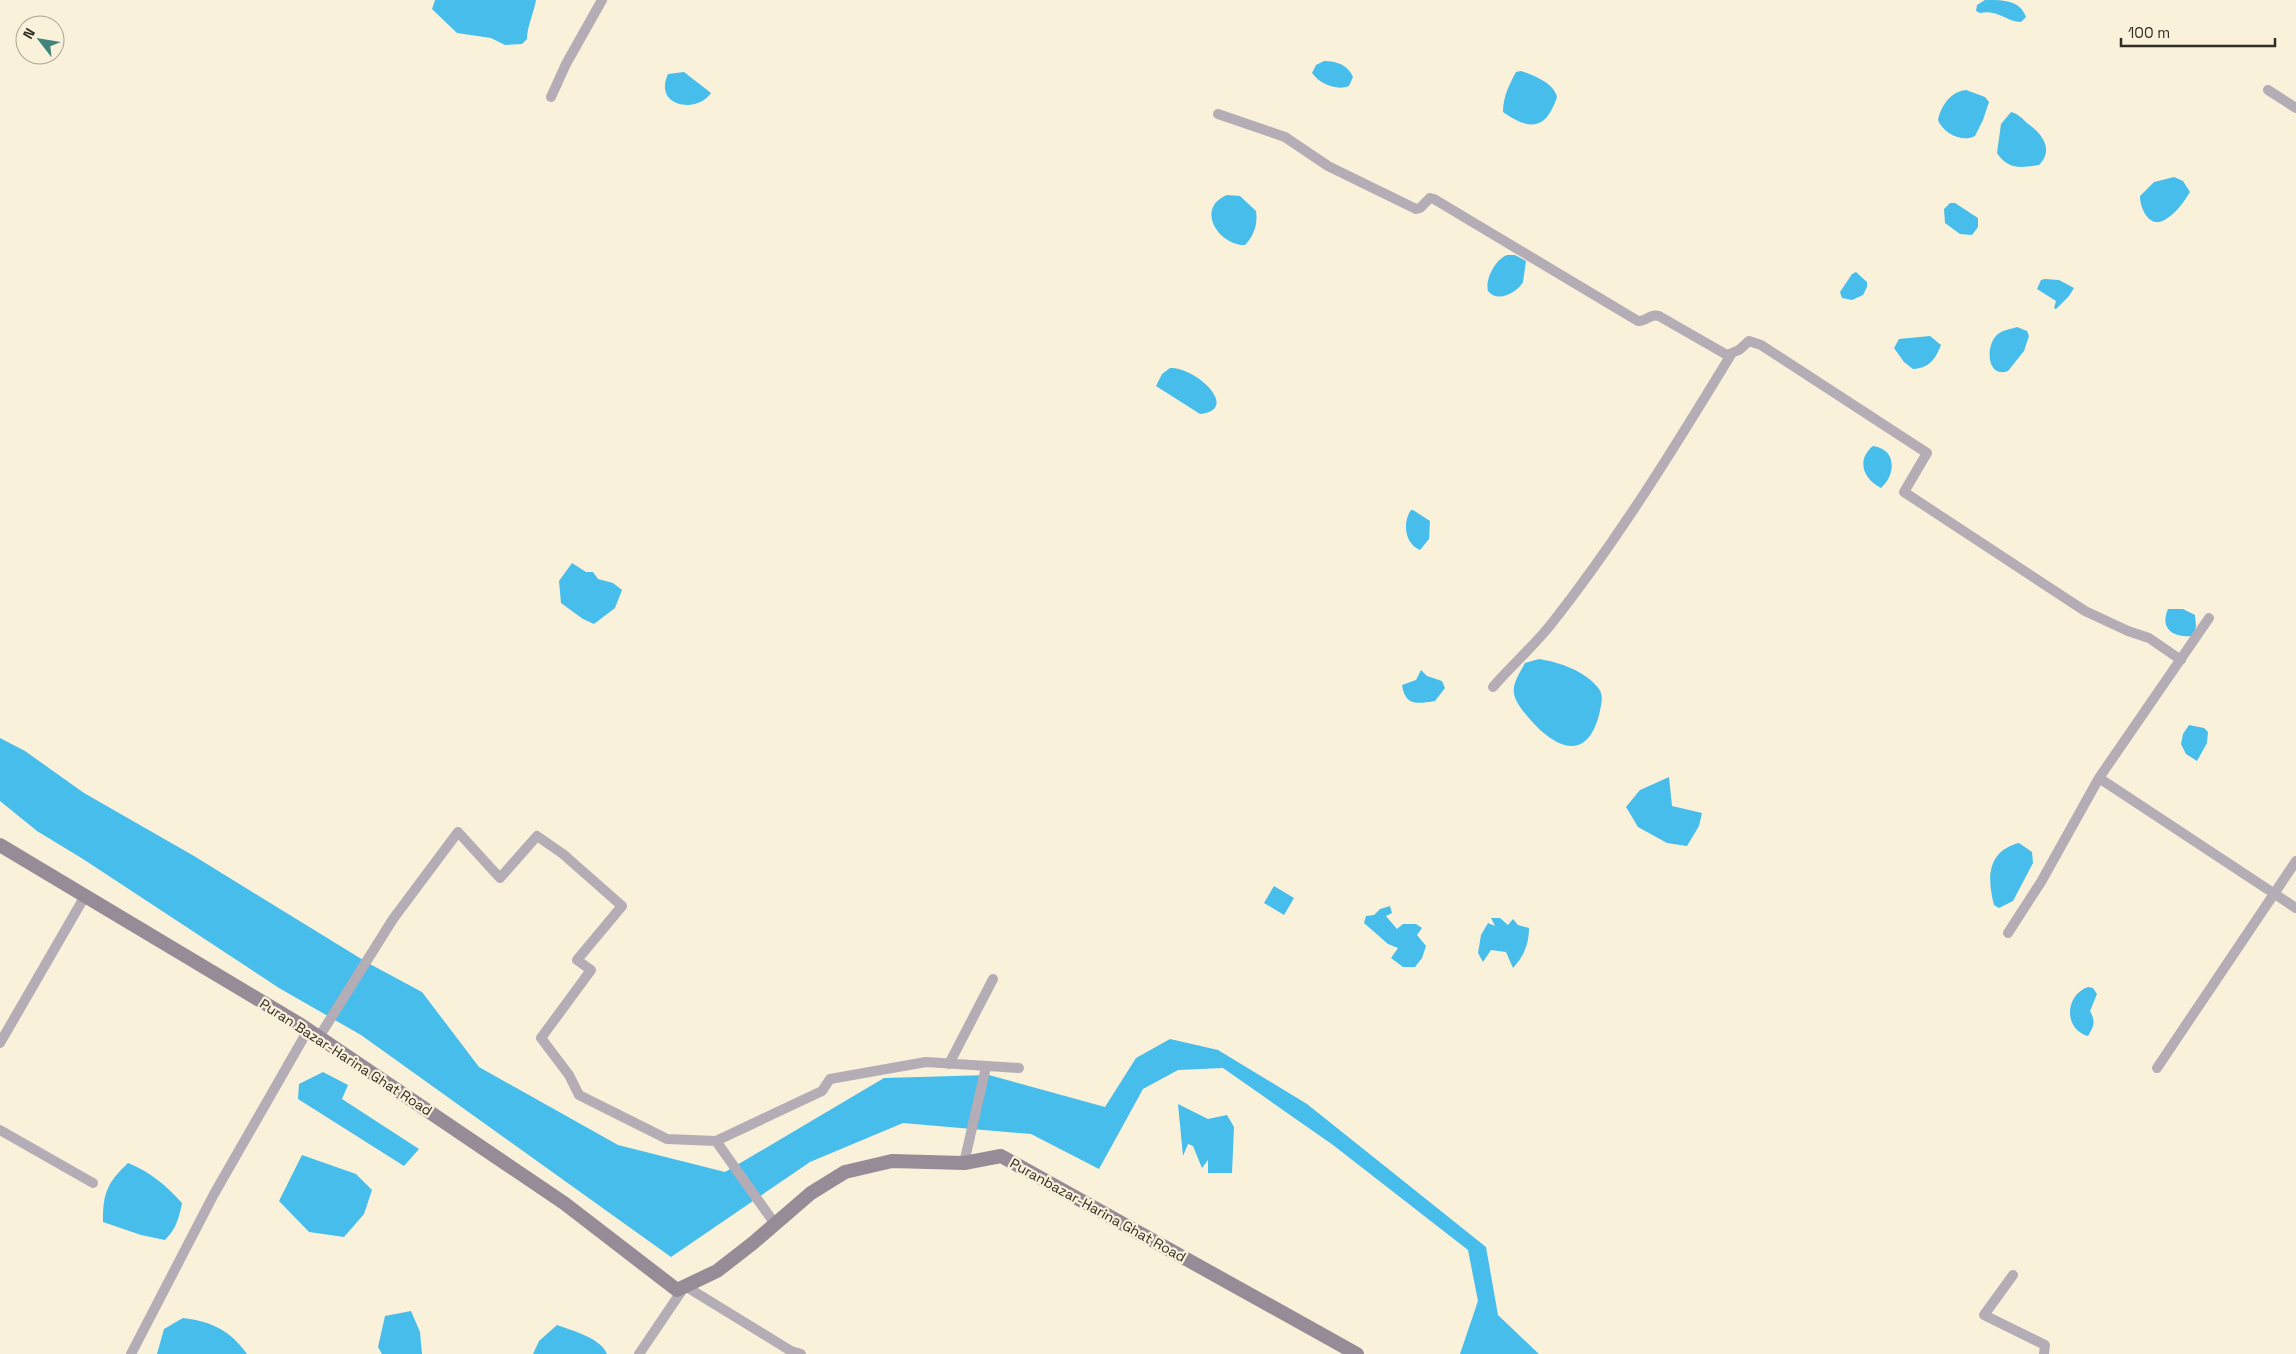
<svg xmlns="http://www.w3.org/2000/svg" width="2296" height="1354" viewBox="0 0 2296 1354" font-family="'Space Grotesk',sans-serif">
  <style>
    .water { fill: #46bdea }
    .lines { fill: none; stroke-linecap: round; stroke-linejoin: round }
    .minor { stroke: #b4adb5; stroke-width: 10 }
    .secondary { stroke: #968c97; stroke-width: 14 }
    .labels { text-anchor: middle; stroke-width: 4.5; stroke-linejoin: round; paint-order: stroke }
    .street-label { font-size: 14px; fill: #302d24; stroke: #faf1db }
  </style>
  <rect width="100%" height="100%" fill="#faf1db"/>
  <path class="water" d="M435,0H536C534,12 527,27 527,39L522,44L505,45L491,38L457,33L432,9Z
    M1985,0C2004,0 2020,0 2026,17L2021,22C2004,21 1999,9 1980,13L1976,11L1977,5Z
    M1324,61C1337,61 1348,65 1353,77L1349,86C1337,91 1320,84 1312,73L1316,65Z
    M1521,71C1533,75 1554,83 1557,97C1546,130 1530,131 1503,112C1503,97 1509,85 1516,72Z
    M684,72L711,93C697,114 653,107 668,74Z
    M1966,90L1985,97L1989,102L1983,120L1975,136C1962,143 1943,133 1938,120C1941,106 1950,92 1966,90Z
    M2011,112C2018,114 2022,118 2027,123C2041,133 2055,149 2039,165C2021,168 2008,170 1997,153L2001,124Z
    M2174,177L2183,181L2190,192C2184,202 2176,213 2166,219C2150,230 2140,209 2140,196L2154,182Z
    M1227,195L1240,196L1256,211C1258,224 1254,236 1245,245C1218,245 1195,208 1227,195Z
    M1950,203H1955L1978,218V227L1972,235L1960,234L1945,223L1944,209Z
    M1507,255H1515L1526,261L1523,282C1517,293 1497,303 1488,291C1485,279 1495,260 1507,255Z
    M1856,272L1867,282V287L1863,295L1852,300L1842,298L1840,292L1852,274Z
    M2045,279L2059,280L2074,288L2069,296L2056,309L2054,308L2056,301L2037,289L2041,280Z
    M2017,327L2027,331L2029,336L2024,351L2008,371C1986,379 1985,344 1998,334C2003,330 2011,329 2017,327Z
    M1930,336L1941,345C1935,360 1929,368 1913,369L1904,362L1894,348L1899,339Z
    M1170,368C1194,366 1242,409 1200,414L1156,386L1162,374Z
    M1873,446C1897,449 1896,475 1881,488C1863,479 1856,460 1873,446Z
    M1411,510H1413L1430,521L1429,539L1420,550C1405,544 1402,523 1411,510Z
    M572,563L586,572H593L598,579L613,583L622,590L615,608L594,624L583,619L561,603L559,581Z
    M2168,609H2183L2195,615L2196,626L2193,636C2175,638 2159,630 2168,609Z
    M1539,659C1559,662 1586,671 1599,689C1604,696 1601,704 1600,711C1588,764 1555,749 1528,717C1508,693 1511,688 1525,663Z
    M1421,670L1427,676L1442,681L1445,688L1435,701C1417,704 1405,706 1402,685L1416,680Z
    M2189,725L2204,728L2208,732L2207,743L2197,761L2186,754L2181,744L2183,734Z
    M0,738L25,751L84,793L194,856L368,963L422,992L479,1067L618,1145L725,1172L884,1078L989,1075L1105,1107L1136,1058L1170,1039L1218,1050L1307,1104L1486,1247L1498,1315L1539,1354H1460L1478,1301L1468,1250L1333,1145L1223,1068L1178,1070L1143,1089L1099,1169L1031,1134L903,1123L810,1162L671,1257L361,1035L279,988L83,859L37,831L0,801Z
    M1669,777L1672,806L1702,813L1699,826L1687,846L1667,843L1638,827L1626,807L1640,790Z
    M2019,843L2032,852L2033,863L2013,901L1999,908L1994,905C1987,878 1987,851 2019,843Z
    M1274,886L1294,898L1284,915L1264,903Z
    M1390,906L1392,913L1386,916L1397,929L1403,924H1416L1422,928L1417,935L1426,946L1422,958L1415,967H1403L1391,958L1398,948L1388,944L1364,923L1366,916L1374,915L1380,909Z
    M1491,918H1500L1508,925L1513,919L1518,925L1529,928C1529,944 1524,956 1513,968L1506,952L1491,950L1483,962L1478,953L1481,935L1488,923L1495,926Z
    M2088,987L2093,988L2097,994L2090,1011C2096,1022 2094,1026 2088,1036C2063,1029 2065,995 2088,987Z
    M323,1072L348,1085L342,1099L419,1149L404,1166L298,1099L299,1084Z
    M1178,1104L1208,1119L1227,1115L1234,1127L1232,1173H1208V1160L1202,1168L1193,1146L1188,1144L1183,1156Z
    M302,1155L356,1174L372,1190L364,1214L344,1237L309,1232L279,1201Z
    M128,1163C150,1172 166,1185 182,1203C179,1218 176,1229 165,1240L141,1235L103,1222C103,1193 107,1183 128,1163Z
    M411,1311L420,1332L422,1354H382L378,1347L385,1316Z
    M183,1318C211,1321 231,1331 247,1354H157L164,1329Z
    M557,1325C571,1330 601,1338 607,1354H533L539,1341Z"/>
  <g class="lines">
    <path class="minor" d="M2268,90L2296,108
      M551,97L566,64L602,0
      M1218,114L1285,137L1328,166L1416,209L1420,208L1430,198L1434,199L1638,321C1646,322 1650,313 1659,316L1727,355L1739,350L1749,341L1761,345L1927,453L1904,492L2085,611L2128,631L2149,638L2181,660
      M1493,687C1512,665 1534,646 1552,623C1619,538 1676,445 1732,353
      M2099,778L2296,908
      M2008,933L2041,882L2099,778L2209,618
      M319,1037L393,919L458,832L500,878L537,836L563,854L622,906L577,960L591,970L541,1038L569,1075L579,1095L667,1139L716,1141L822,1091L830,1079L926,1062L1019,1068
      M0,1043L85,896
      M949,1064L993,979
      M2157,1068L2296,861
      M0,1130L93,1183
      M716,1141L775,1224
      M964,1163L986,1067
      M2013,1275L1984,1315L2045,1345L2044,1354
      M131,1354L214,1194L308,1030
      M639,1354L685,1286L791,1351L801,1354"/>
    <path class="secondary" d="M0,845L301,1025L564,1203L677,1290L717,1271L753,1243L811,1193L845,1172L892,1161L964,1163L1001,1156L1357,1354"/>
  </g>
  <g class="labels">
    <g class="street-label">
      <text transform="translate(346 1057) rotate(33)" y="5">Puran Bazar-Harina Ghat Road</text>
      <text transform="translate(1098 1210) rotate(29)" y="5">Puranbazar-Harina Ghat Road</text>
    </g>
  </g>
  <g transform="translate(40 40) rotate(301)"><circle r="24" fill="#faf1db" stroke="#a9a392"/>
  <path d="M0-4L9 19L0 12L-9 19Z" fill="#41857a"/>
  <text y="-8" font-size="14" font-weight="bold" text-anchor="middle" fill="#302d24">N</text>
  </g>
  <path d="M2121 38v8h154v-8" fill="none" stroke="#302d24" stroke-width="2.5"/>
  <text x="2128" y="38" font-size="15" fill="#302d24" stroke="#faf1db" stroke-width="4" paint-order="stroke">100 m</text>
</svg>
